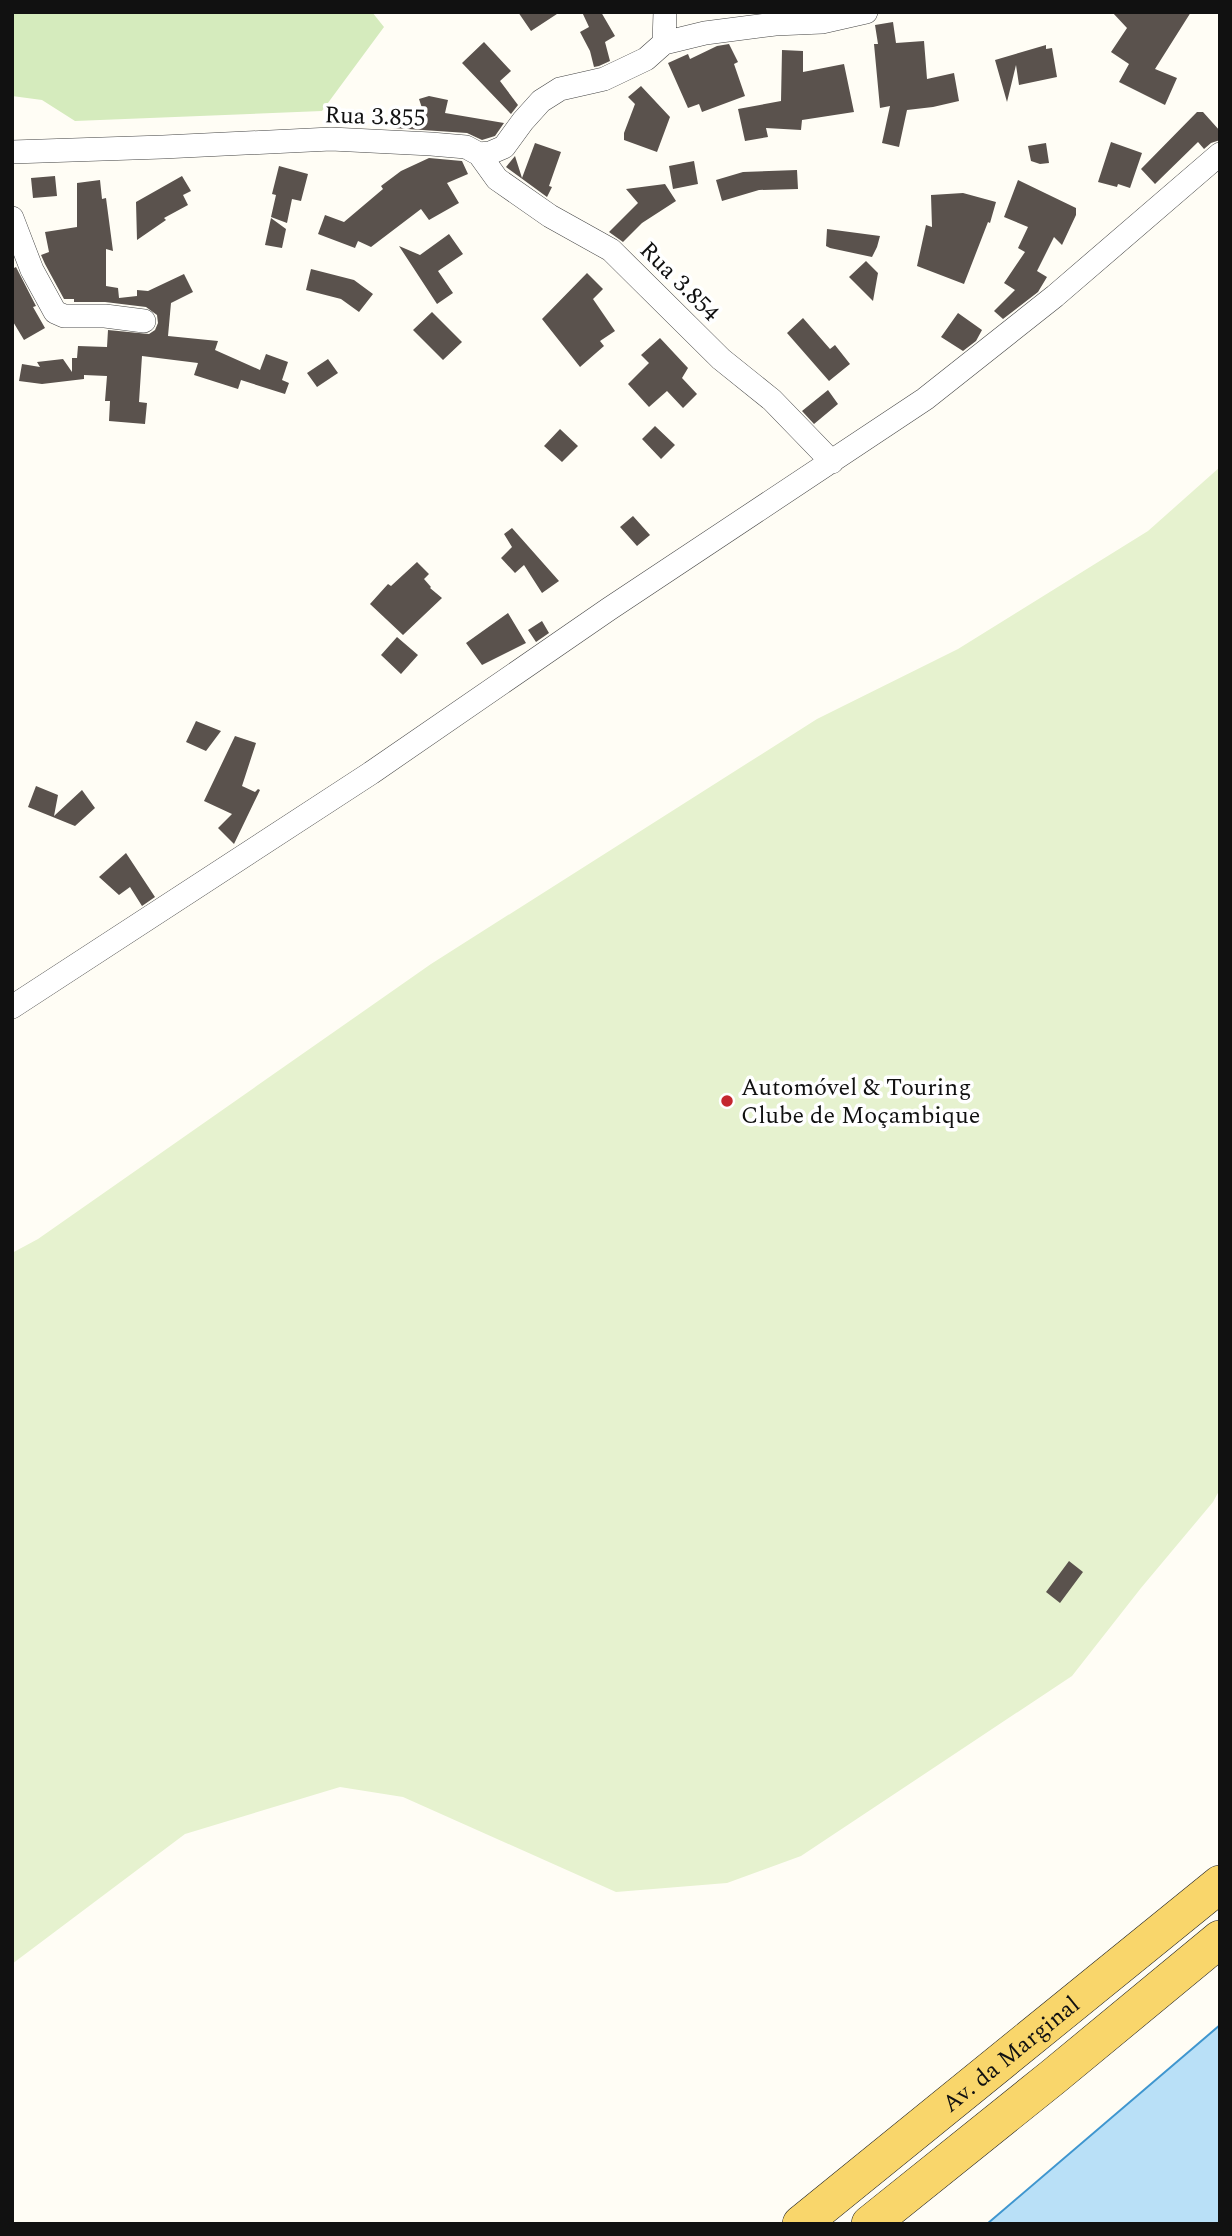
<svg xmlns="http://www.w3.org/2000/svg" width="1232" height="2236" viewBox="0 0 1232 2236" font-family="Spectral,serif">
  <style>
    .green { fill: #d5ebbd }
    .pitch { fill: #e6f2cf }
    .water { fill: #b9e0f7; stroke: #3f96cf; stroke-width: 2 }
    .building { fill: #5a524d }
    .lines { fill: none; stroke-linecap: round; stroke-linejoin: round }
    .street-casing { stroke: #444; stroke-width: 24 }
    .primary-casing { stroke: #222; stroke-width: 38 }
    .street { stroke: #fff; stroke-width: 23 }
    .primary { stroke: #f9d66b; stroke-width: 37 }
    .poi-dot { fill: #c4262e; stroke: #fff; stroke-width: 2.5 }
    .labels { text-anchor: middle; stroke-width: 7; stroke-linejoin: round; paint-order: stroke }
    .street-label { font-size: 24px; fill: #111; stroke: #fff }
    .poi-label { font-size: 24px; fill: #111; stroke: #fff; text-anchor: start }
  </style>
  <rect width="100%" height="100%" fill="#fffdf5"/>
  <path class="green" d="M12,12H372L384,27L322,111L75,121L42,100L12,96Z"/>
  <path class="pitch" d="M1220,467V1489L1213,1502L1141,1588L1072,1676L801,1856L727,1883L616,1892L403,1797L340,1787L185,1834L12,1964V1253L38,1239L431,964L817,719L958,649L1148,531Z"/>
  <path class="water" d="M1220,2025V2224H987Z"/>
  <path class="building" d="M518,12H560L531,31Z
    M582,12H601L615,36L605,42L610,61L599,66L594,67L590,51L580,32L589,27Z
    M1112,12H1191L1155,69L1177,78L1165,105L1119,82L1129,64L1111,52L1127,28Z
    M893,22L896,43L924,41L927,79L954,73L959,101L933,107L907,110L899,147L882,143L890,106L880,108L874,44H878L875,25Z
    M484,42L511,71L500,81L518,105L511,114L462,63Z
    M729,44L738,62L734,64L745,96L702,112L699,104L688,108L668,63L688,54L690,59L717,46Z
    M1046,45V49L1052,48L1057,77L1019,85L1016,65L1007,102L995,60Z
    M782,50L803,51V72L844,64L854,112L802,120L801,130L766,128L768,137L745,141L738,109L781,101Z
    M641,86L670,117L657,152L624,140V133L635,104L628,97Z
    M429,96L448,100L445,113L504,123L495,136L482,140L467,133L393,128L395,117L427,123L419,99Z
    M1197,112H1203L1220,131V140L1211,143L1204,149L1198,142L1155,184L1141,169Z
    M1111,142L1142,153L1130,188L1118,184L1117,187L1098,182Z
    M535,143L561,152L549,186L552,187L547,197L506,167L515,156L522,178Z
    M1046,143L1049,163L1040,164L1031,161L1028,146Z
    M429,158L462,161L468,174L447,183L459,203L429,220L421,209L371,247L358,241L355,248L318,234L325,215L344,222L383,189L381,186L401,171Z
    M694,161L698,184L673,189L669,166Z
    M279,166L308,174L301,201L292,199L287,223L271,217L276,195L272,194Z
    M797,170L798,189L759,190L722,201L716,180L743,172Z
    M55,176L57,196L33,198L31,178Z
    M182,176L191,191L183,195L188,205L164,218L166,220L137,240L136,202Z
    M100,180L102,199L106,198L113,251L106,249V286L118,288L119,298L137,296V290L148,291L184,274L193,292L171,303L168,336L218,341L215,350L260,370L266,354L288,362L282,380L289,383L285,394L241,380L238,389L194,375L198,363L142,356L139,402L147,403L145,424L109,421L110,401H105L107,376L84,375V379L42,384L19,381L22,364L40,367L37,362L63,359L72,372V358H77L78,346L107,347L108,330L149,334L155,330L158,323L157,315L146,307L105,302H74V299H64L45,264L41,255L49,252L45,232L77,227V183Z
    M1018,180L1076,208V215L1062,245L1054,237L1037,271L1047,277L1038,292L1003,319L994,311L1015,290L1004,283L1025,252L1018,248L1028,227L1004,217Z
    M665,184L676,201L642,223L623,242L609,232L638,203L626,189Z
    M963,193L996,202L990,223L988,222L964,284L917,266L926,225L932,227L931,195Z
    M271,218L286,229L282,248L265,245Z
    M827,229L880,236L877,247L872,257L830,248L826,246Z
    M449,234L463,254L438,271L453,293L437,304L399,246L420,255Z
    M866,261L878,273L873,301L849,277Z
    M16,267L36,306L33,307L45,328L24,340L12,320V269Z
    M311,269L354,280L373,294L359,312L341,299L306,290Z
    M587,273L603,289L593,299L615,331L600,341L604,346L580,367L542,319Z
    M432,312L462,342L443,360L413,330Z
    M958,313L982,330L976,341L963,351L941,337Z
    M803,318L830,349L835,345L850,364L829,381L787,333Z
    M660,338L688,368L682,378L697,394L683,408L667,391L649,407L628,384L649,363L641,355Z
    M328,359L338,373L317,387L307,373Z
    M828,390L838,404L814,424L802,411Z
    M655,426L675,445L661,459L642,439Z
    M560,429L578,446L562,462L544,446Z
    M633,516L650,535L637,546L620,527Z
    M512,528L559,581L542,593L524,565L515,573L501,558L512,547L504,534Z
    M417,562L429,574L424,579L431,587L430,588L442,598L403,635L370,604L388,584L391,586Z
    M508,613L526,643L482,665L466,643Z
    M542,621L549,633L536,642L528,630Z
    M397,637L418,655L401,674L381,655Z
    M196,721L221,731L206,751L186,742Z
    M235,736L256,743L242,786L255,792L258,789L260,790L234,844L218,828L232,814L204,801Z
    M36,786L58,795L54,816L82,790L95,808L75,826L28,807Z
    M126,853L155,897L142,906L130,887L119,895L99,877Z
    M1069,1561L1083,1572L1060,1603L1046,1592Z"/>
  <g class="lines">
    <defs>
      <path id="street" d="M664,43L665,12
        M12,152L163,147L331,139L431,144L466,147L479,154L490,153L504,147L523,121L541,101L560,89L604,79L646,59L664,43L705,33L775,24L822,22L866,12
        M479,154L497,179L550,216L611,250L721,359L772,400L832,462
        M12,218L32,270L55,312L64,316H105L144,321
        M12,1007L371,773L609,609L925,399L1055,296L1220,154"/>
      <g id="primary">
        <path id="s1" d="M801,2224L1220,1884"/>
        <path d="M870,2224L1053,2077L1220,1939"/>
      </g>
    </defs>
    <use href="#street" class="street-casing"/>
    <use href="#primary" class="primary-casing"/>
    <use href="#street" class="street"/>
    <use href="#primary" class="primary"/>
  </g>
  <circle class="poi-dot" cx="727" cy="1101" r="7"/>
  <g class="labels">
    <g class="street-label">
      <text transform="translate(375 116) rotate(2)" y="8">Rua 3.855</text>
      <text transform="translate(680 281) rotate(45)" y="8">Rua 3.854</text>
      <text dy="8" stroke="none"><textPath href="#s1" startOffset="270">Av. da Marginal</textPath></text>
    </g>
    <g class="poi-label">
      <text x="741" y="1095">Automóvel &amp; Touring<tspan x="741" dy="28">Clube de Moçambique</tspan></text>
    </g>
  </g>
  <rect width="1232" height="2236" fill="none" stroke="#111111" stroke-width="28"/>
</svg>
